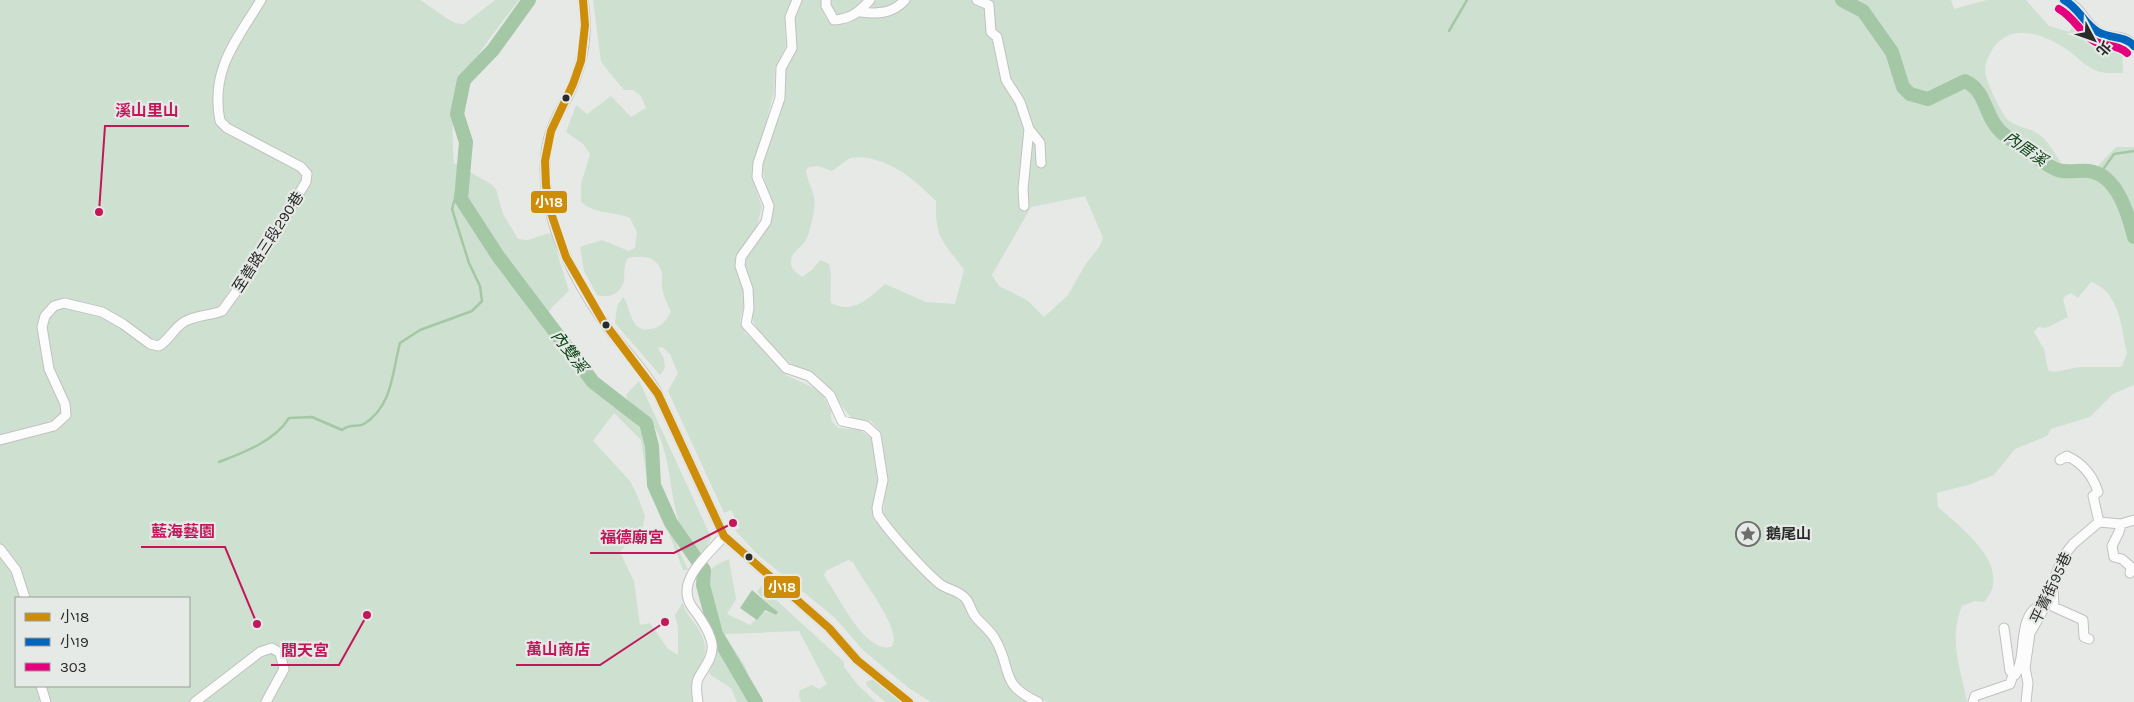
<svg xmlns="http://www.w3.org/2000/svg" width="2134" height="702" viewBox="0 0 2134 702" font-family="Karla,'Noto Sans TC',sans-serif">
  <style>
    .green { fill: #cee0cf; fill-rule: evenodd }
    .water { fill: #a4c7a6 }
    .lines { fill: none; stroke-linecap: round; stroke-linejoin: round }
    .stream { stroke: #a4c7a6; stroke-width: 2.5 }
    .river { stroke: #a4c7a6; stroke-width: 14 }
    .minor-casing { stroke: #c0c1c0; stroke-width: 11 }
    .minor { stroke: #fbfcfb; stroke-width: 9 }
    .bus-1-casing { stroke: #e6eae6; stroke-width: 11 }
    .bus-2-casing { stroke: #e6eae6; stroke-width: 11 }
    .bus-3-casing { stroke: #e6eae6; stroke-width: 11 }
    .bus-1 { stroke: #ce8d08; stroke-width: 8 }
    .bus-2 { stroke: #0065bd; stroke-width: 8 }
    .bus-3 { stroke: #e5007d; stroke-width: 8 }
    .bus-dot { fill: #292a29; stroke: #e6eae6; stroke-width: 2 }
    .labels { text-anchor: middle; stroke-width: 4.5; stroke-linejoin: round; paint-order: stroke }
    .street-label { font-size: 15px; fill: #292a29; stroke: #e6eae6 }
    .poi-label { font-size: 15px; font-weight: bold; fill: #292a29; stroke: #e6eae6; text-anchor: start }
    .water-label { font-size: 16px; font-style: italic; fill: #11471a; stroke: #e6eae6 }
    .leader { fill: none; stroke: #c2185b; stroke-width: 2 }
    .callout-dot { fill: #c2185b; stroke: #e6eae6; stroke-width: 2 }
    .callout-label { font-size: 16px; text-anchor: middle; font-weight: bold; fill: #c2185b; stroke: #e6eae6; stroke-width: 4.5; stroke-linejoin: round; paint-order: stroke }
    .line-badge { stroke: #e6eae6; stroke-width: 2 }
    .badge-label { font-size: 14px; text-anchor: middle; font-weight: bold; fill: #fff }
  </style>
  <rect width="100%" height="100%" fill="#e7e9e7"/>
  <path class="green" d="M0,0H420C433,7 450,25 464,24L495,0H519C497,29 463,69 455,105C451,124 453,144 454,163L491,184L496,189L503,214L518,239L528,240L549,233L552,236L569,291L553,306L543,320L547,329L589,383L637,425L652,441L658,456L661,497L665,518L688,570H683L646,473L641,440L614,413L593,441L630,481L638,497L645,516L640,539L631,540L620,552L634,581L640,625L650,623L668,649L678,655V627L675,615L683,602C684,615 703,628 705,646C707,660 697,667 693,679C691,684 693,696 695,702H0ZM16,598H189V686H16Z
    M593,0H794L786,15L785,26L786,46L775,68L774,92L753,171V181L762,207L756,229L737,263L745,300L740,321L745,333L767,352L786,375L814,388L823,395L831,411V420L838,428L860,430L872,439L878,487L873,507L874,520L897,541L929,581L958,596L965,604L971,620L993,643L1009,686L1017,695L1030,702H931L910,689L864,651L835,618L757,554L735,530L740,528L731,510L724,513L668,391L678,373L670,354L662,347L658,348L664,359L665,368L660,375L615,323L617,306L623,297C632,308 629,333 651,329C661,327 666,321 671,312C668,304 662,294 662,286C661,282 663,278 662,274C659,256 642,255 628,258C620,270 630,283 616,293C610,297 603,297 597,295L584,271L580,247L602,240L629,251L635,248L637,232L630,218C613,211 596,215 581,202V184L590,154L583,144L566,132L576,105L587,114L611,96L631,117L646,108L641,96L633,90H624L601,62ZM848,560L853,562C861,579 905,633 891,647C864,653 839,596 826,579L824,575L826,571Z
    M801,0H822C821,10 824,20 834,24L871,10L873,3L877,0H1951L1954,9L1987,0H2026L2049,26L2069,32L2080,18C2091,39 2099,40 2122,44L2123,73C2114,73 2105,74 2097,71C2086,67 2078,58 2069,51C2047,36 2014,21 1994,47C1991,51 1985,63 1985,68C1984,78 2001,113 2008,120C2018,128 2033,128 2042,137C2059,152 2062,179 2088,176L2116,147H2134V230H2128L2134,243V385L2113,394L2090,417L2051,429L2047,436L2015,449L1994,475L1968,485L1937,493L1938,507C1962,528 2015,568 1984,602L1975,601L1962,606C1948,640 1961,669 1967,702H1048L1027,693L1016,683L1005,660L1004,646L994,629L935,576L883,515L887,475L881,432L871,421L852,418C838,404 832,387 816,375C809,370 802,370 795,366C785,361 754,328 752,318C751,306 753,292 750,280C748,276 744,271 744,266C744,246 769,235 772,217C775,198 761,185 763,162L796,9ZM861,157C892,160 915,180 936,201C935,241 944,241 964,270L955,304L926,302L885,284C869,298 853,315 831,303C829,290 833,276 829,264L820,260L812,270L802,277C797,273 790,269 791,262C791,251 802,248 806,240C811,230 816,208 814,197C812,188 807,180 806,170L809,167L818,166L832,171L850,158ZM1085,196L1103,238L1100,246L1085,265L1068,295L1044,317L1027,300L999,286L992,275L1031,207ZM2091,282C2120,292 2121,327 2127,353L2122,366L2118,367H2080L2054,372L2048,370L2044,349L2034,332L2038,327L2046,328L2068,317L2063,300L2065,296L2071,293L2078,298Z
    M830,0H864L853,12L838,16L833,12Z
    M639,381L711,537L706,548L697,555C690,551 686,539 683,532C667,497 674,453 650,420C644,412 634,407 627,399L626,395Z
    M729,559L736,599L727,614L750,625L764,611L776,615L778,612L757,592L761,586L844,662V667L858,685L876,702H801L799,696L800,690L812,685L819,689L827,684L799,631L724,634L745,666L758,702H737L731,688L709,674L719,640L707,579C710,566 718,564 729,559Z
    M870,680H877L903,702H885L867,686L866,682Z"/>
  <path class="water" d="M752,590L778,612L776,615L765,610L757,620L740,608Z"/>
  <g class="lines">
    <path class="stream" d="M1449,31L1467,0
      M2099,175L2114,154L2134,151
      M219,462C243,453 275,441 289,418L312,417L342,430C351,423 356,428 364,424C393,405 392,373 400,343L420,330L472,311L482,301L480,286L469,263L452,209L463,169"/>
    <path class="river" d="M529,0L493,50L464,80L457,114L466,142L461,199L498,256L593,382L646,423L652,446L654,485L671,523L704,570L703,585L716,634L756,702
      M1842,0L1863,11L1892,52L1903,87L1910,94L1928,99L1965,81C1987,91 1984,116 2001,132C2008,138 2051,169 2058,170C2067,173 2079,170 2089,171C2117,175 2128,213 2134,237"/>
    <defs>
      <path id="minor" d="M583,0C589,34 583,65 568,96C561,110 553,121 549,137C533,200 568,271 603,321C621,347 643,367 658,394L724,536L829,628L857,660L909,702
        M797,0L790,17L792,48L781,68L780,98L758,163L757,177L769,206L766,222L741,257L740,266L748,289L749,308L746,324L786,368L809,376L830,395L842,421L866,426L876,435L883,480L877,508L878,515C890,533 923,570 940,584C948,590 959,590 966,599C970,604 971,611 975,616C981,624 990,630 995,639C1013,669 998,684 1038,702
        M826,0V6L834,20C851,19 859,12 870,0
        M977,0L989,5L991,32L997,37L1006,80L1020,102L1029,129L1023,189L1024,206
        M2064,0C2084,9 2083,22 2098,32C2111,40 2124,33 2134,46
        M861,12C878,14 892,14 905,0
        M1029,129L1040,143L1041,163
        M0,440L54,426L66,415L65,404L49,369L42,327L45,316L54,306L64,303L102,312L123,324L150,344L159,346C169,340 174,328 184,322C196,315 209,316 222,311L257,263L306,182L307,174L301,167L227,128L220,121C210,70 236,41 261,0
        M2060,460L2067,456C2082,463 2093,476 2098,492L2093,496L2099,522
        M2121,524L2119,532L2112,546L2114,557L2122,559L2131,567L2130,573
        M0,549L16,570L25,598
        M2053,586L2054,607L2083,620L2084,637L2089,639
        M2004,628L2010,671L2015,675C2029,654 2014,614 2045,603
        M41,686L46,702
        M195,702L260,652L272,648L280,653L284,669L266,702
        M698,702C697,695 695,686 698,679C703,669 714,657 712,644C710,632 699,616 692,607C674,581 709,554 724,536
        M1973,702L1975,696L2010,684L2013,675
        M2026,702L2028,683L2025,668L2030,633L2043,610L2062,558L2073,544L2099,522L2121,524L2134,520"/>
    </defs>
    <use href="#minor" class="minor-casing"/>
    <use href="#minor" class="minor"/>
    <defs>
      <path id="bus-1" d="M583,0L585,25L581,61L573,84L551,131L545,161L546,185L550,210L566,257L603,321L658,394L724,536L829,628L857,660L909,702"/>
      <path id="bus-2" d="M2064,0C2079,8 2084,24 2098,32C2110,39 2124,35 2134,46"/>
      <path id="bus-3" d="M2059,9C2074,17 2080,33 2094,41C2104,47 2118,44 2127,53"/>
    </defs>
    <use href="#bus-1" class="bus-1-casing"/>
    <use href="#bus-2" class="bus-2-casing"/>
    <use href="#bus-3" class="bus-3-casing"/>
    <use href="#bus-1" class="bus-1"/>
    <use href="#bus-2" class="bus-2"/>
    <use href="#bus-3" class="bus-3"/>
  </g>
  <defs>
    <symbol id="sight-ring" viewBox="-11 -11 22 22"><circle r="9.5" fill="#e6eae6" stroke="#6c6d6c" stroke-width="1.5"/><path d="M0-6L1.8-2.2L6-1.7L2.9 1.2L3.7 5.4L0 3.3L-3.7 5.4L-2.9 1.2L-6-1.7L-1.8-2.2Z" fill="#6c6d6c"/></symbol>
  </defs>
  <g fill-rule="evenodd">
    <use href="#sight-ring" x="1734" y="520" width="28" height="28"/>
  </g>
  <g class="bus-dot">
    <circle cx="566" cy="98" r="4.5"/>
    <circle cx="606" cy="325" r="4.5"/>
    <circle cx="749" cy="557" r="4.5"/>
  </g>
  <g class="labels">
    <g class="street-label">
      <text transform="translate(268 242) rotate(-57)" y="5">至善路三段290巷</text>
      <text transform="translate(2051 588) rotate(-65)" y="5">平菁街95巷</text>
    </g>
    <g class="poi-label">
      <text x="1766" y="539">鵝尾山</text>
    </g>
    <g class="water-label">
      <text transform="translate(2026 148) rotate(35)" y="6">內厝溪</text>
      <text transform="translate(570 351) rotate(53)" y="6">內雙溪</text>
    </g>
  </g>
  <path class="leader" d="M99 212L105 126H189M257 624L225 547H141M733 523L674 553H590M665 622L600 665H516M367 615L339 665H271"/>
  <g class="callout-dot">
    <circle cx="99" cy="212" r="5"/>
    <circle cx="257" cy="624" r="5"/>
    <circle cx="733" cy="523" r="5"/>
    <circle cx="665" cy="622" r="5"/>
    <circle cx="367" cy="615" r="5"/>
  </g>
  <g class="callout-label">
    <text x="147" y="116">溪山里山</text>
    <text x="183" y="537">藍海藝園</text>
    <text x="632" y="543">福德廟宮</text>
    <text x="558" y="655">萬山商店</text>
    <text x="305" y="656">閭天宮</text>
  </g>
  <g class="line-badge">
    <rect x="530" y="190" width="38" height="24" rx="5" fill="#ce8d08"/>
    <rect x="763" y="575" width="38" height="24" rx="5" fill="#ce8d08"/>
  </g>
  <g class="badge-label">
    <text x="549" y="207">小18</text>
    <text x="782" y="592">小18</text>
  </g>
  <rect x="15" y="597" width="175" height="90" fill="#e6eae6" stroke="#9a9d9a"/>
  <rect x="25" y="613" width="25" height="8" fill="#ce8d08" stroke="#9a9d9a"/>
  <text x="60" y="622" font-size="15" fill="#292a29">小18</text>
  <rect x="25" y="638" width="25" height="8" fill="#0065bd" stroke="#9a9d9a"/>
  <text x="60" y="647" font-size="15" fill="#292a29">小19</text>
  <rect x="25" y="663" width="25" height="8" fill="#e5007d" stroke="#9a9d9a"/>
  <text x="60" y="672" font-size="15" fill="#292a29">303</text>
  <g transform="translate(2094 40) rotate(131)" stroke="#e6eae6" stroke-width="4" paint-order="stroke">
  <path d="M0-4L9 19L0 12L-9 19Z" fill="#292a29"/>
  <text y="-8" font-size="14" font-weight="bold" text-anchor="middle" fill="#292a29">北</text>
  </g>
</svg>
